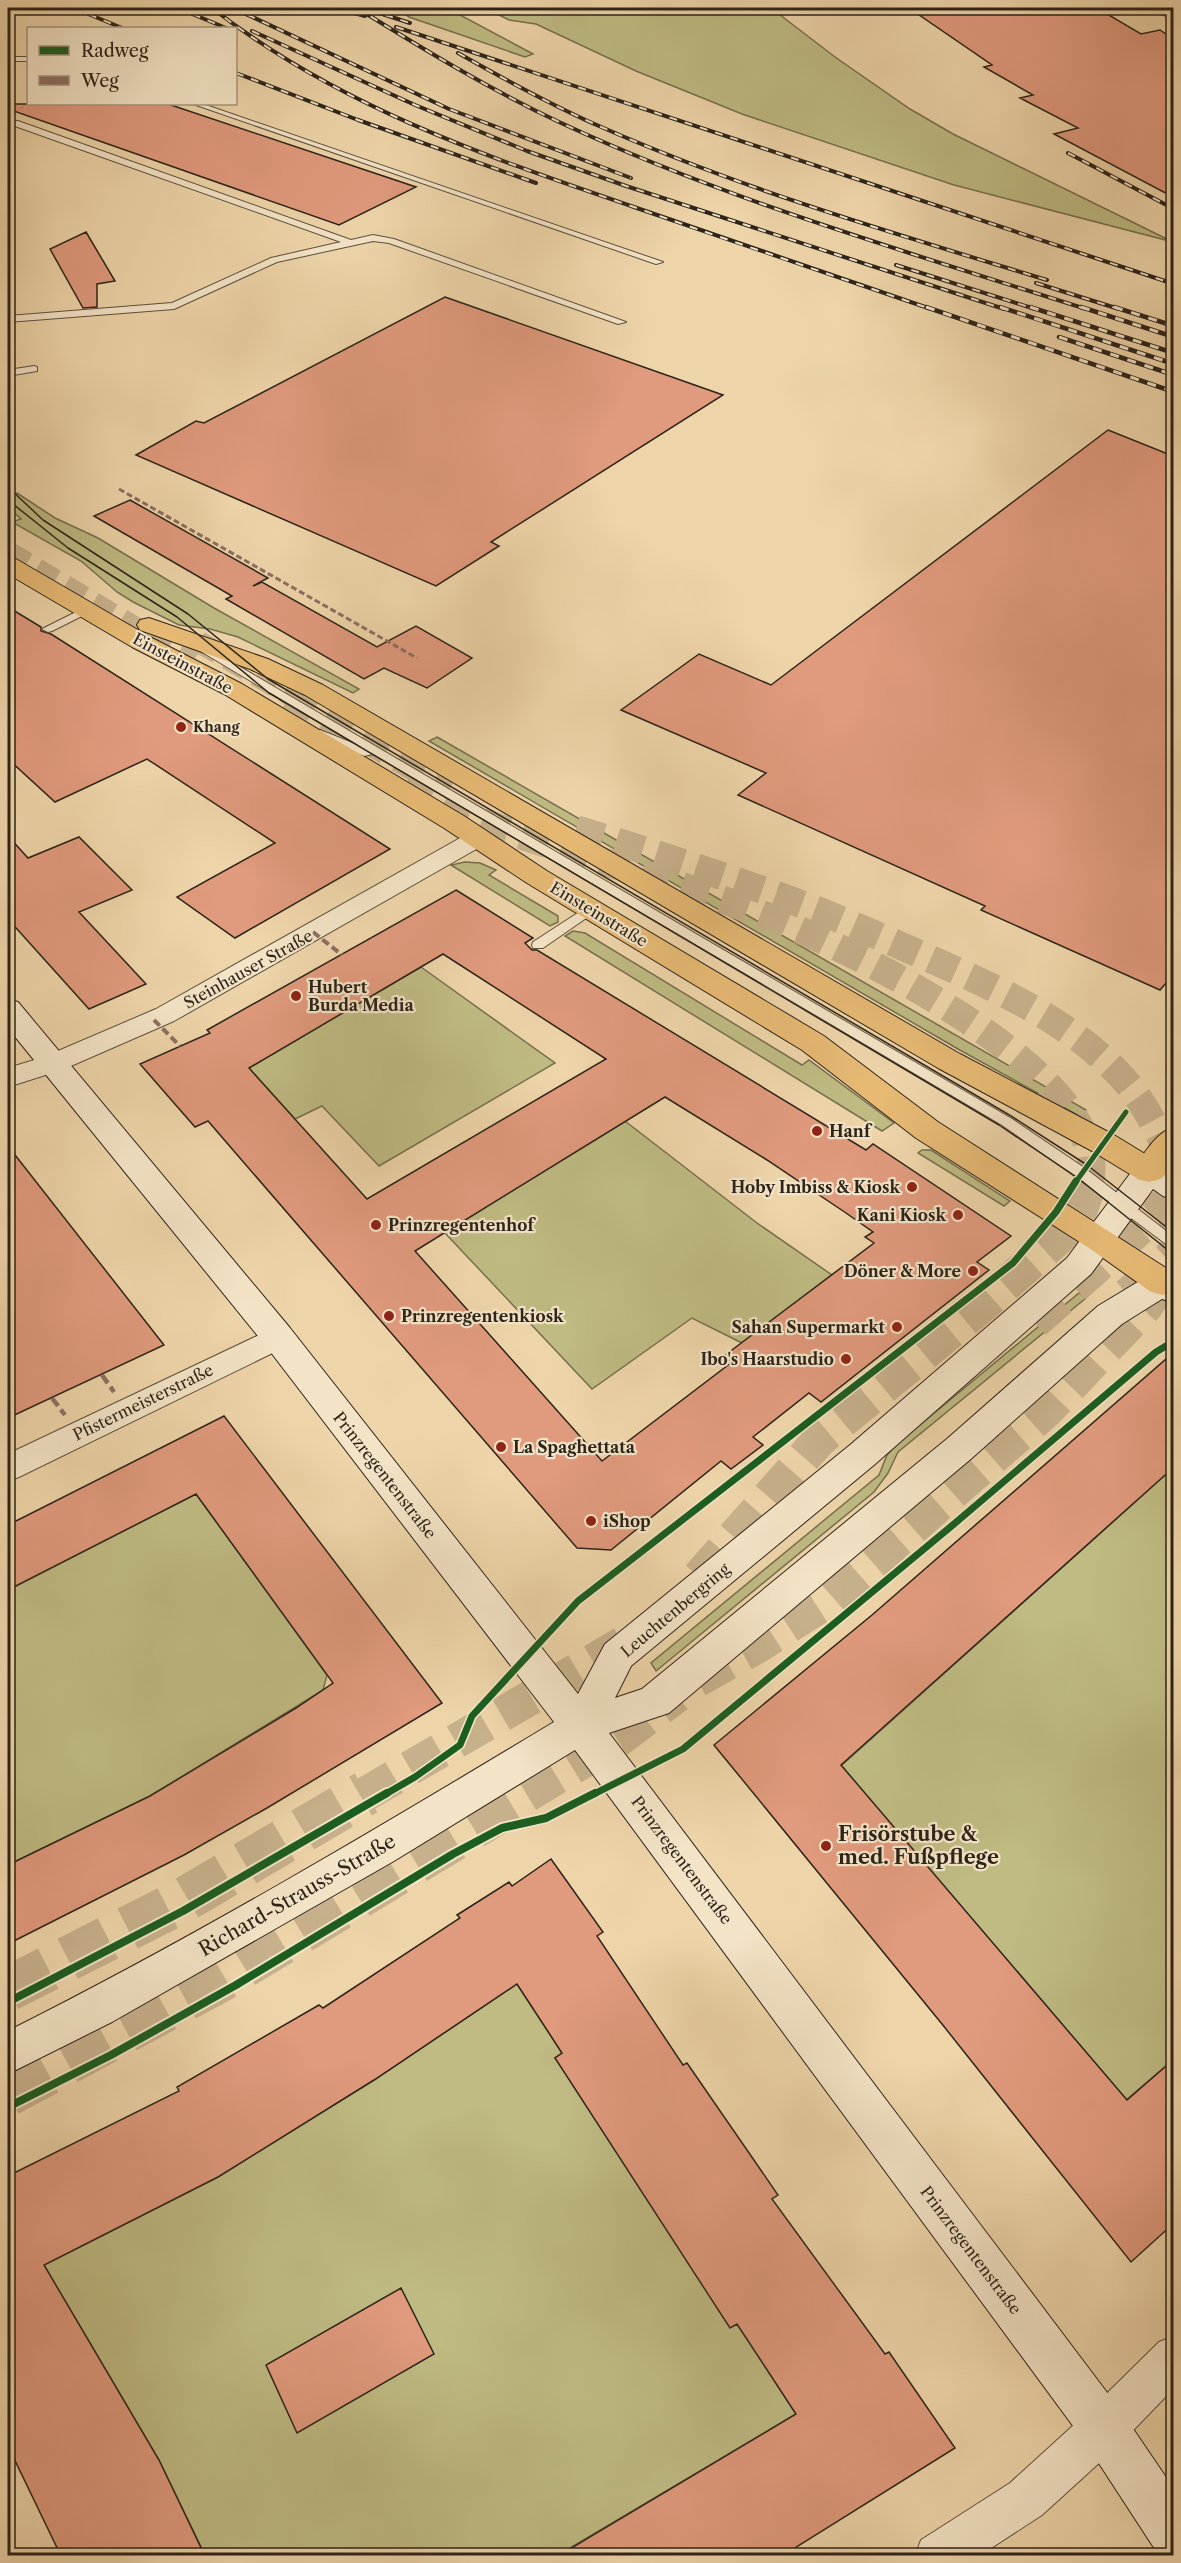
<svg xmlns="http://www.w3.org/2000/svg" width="1181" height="2563" viewBox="0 0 1181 2563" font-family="'Libre Caslon Text',serif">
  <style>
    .green { fill: #bfbb83; stroke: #766f4e; stroke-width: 1.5 }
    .building { fill: #e09a7d; stroke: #2c2319; stroke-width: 1.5; fill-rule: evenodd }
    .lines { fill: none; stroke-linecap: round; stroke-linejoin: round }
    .highway-tunnel-far3 { stroke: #c7b18c; stroke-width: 22; stroke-dasharray: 22 11; stroke-linecap: butt }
    .highway-tunnel-far2 { stroke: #c7b18c; stroke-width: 28; stroke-dasharray: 28 14; stroke-linecap: butt }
    .highway-tunnel-far1 { stroke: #c7b18c; stroke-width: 35; stroke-dasharray: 35 18; stroke-linecap: butt }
    .highway-tunnel { stroke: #c7b18c; stroke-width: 45; stroke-dasharray: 45 22; stroke-linecap: butt }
    .lane-casing { stroke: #5c503d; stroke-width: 2 }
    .street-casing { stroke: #5c503d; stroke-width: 2 }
    .secondary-casing { stroke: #2c2319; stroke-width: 2 }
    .primary-casing { stroke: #2c2319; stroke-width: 2 }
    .highway-casing { stroke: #2c2319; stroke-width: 2 }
    .lane { fill: #f4e4c7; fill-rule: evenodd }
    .street { fill: #f4e4c7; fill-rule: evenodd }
    .secondary { fill: #f4e4c7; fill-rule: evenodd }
    .primary { fill: #e7ba74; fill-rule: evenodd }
    .highway { fill: #e7ba74; fill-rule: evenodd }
    .tram { stroke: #2c2319; stroke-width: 1.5 }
    .rail-far1-casing { stroke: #2c2319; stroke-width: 4 }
    .rail-casing { stroke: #2c2319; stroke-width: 4.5 }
    .rail-far1 { stroke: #f4e4c7; stroke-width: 2; stroke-dasharray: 8; stroke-linecap: butt }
    .rail { stroke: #f4e4c7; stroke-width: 3; stroke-dasharray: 9; stroke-linecap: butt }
    .quiet-far2 { stroke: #8d6e63; stroke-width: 3; stroke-dasharray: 6 3; stroke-linecap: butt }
    .quiet-far1 { stroke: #8d6e63; stroke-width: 4; stroke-dasharray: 8 4; stroke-linecap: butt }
    .quiet { stroke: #8d6e63; stroke-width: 4.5; stroke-dasharray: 10 4.5; stroke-linecap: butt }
    .cycleway-far2-casing { stroke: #f4e4c7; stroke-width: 8 }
    .cycleway-far1-casing { stroke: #f4e4c7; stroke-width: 10 }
    .cycleway-casing { stroke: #f4e4c7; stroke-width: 12 }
    .cycleway-far2 { stroke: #1b5e20; stroke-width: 5 }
    .cycleway-far1 { stroke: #1b5e20; stroke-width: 7 }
    .cycleway { stroke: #1b5e20; stroke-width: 8 }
    .poi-dot { fill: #8f2418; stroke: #f4e4c7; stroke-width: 2 }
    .labels { text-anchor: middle; stroke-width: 4.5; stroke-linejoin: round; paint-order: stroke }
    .far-poi-label { font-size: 14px; font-weight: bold; fill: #2c2319; stroke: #f4e4c7; text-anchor: start }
    .street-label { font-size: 16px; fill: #2c2319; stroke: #f4e4c7 }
    .poi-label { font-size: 16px; font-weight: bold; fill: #2c2319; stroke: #f4e4c7; text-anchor: start }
    .near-poi-label { font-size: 20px; font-weight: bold; fill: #2c2319; stroke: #f4e4c7; text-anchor: start }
    .near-street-label { font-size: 20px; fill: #2c2319; stroke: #f4e4c7 }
  </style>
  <rect width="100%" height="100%" fill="#eed5a9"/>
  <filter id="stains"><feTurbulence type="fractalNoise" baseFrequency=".00333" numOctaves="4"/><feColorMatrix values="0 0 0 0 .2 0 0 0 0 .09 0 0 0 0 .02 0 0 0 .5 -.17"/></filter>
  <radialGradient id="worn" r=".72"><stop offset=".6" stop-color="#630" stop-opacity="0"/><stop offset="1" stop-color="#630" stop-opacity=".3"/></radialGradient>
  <path class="green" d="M397,8H447L533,54L525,57L409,17Z
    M485,8H771L835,57L910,109L953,134L1173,242L954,185L742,114L636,71L536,24L509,20Z
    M17,493L55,518L98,538L214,608L359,689L353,693L238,637L210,629L179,625L133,602L117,592L81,561L12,522L21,519L8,507V494Z
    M437,737L1086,1110L1081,1117L958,1049L429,741Z
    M465,862L480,863L496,870L489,875L558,916V922L550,926L451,865Z
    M573,931L585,933L802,1065L809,1060L894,1123L882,1131L565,936Z
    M421,967L555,1063L379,1166L322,1106L295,1119L249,1068Z
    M625,1121L757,1223L832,1275L742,1343L692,1318L592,1389L444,1232Z
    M922,1150H931L1010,1201L1004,1206L918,1153Z
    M1079,1293L1086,1298L898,1452L888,1473L874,1492L656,1671L651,1663L879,1475L887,1455L898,1443Z
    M1173,1468V2060L1126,2100L841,1766Z
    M196,1494L327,1675L323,1690L150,1796L8,1865V1590Z
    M517,1984L562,2053L555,2058L737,2324L796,2414L558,2555H205L159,2460L44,2265L218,2177L374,2080Z"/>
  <path class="building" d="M909,8H1097L1141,34L1160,30L1173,39V197L1054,134L1078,128L1020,98L1033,95L984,67L992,65Z
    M8,104H168L416,187L339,225L8,109Z
    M86,232L115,281L97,284V307L83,308L50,249Z
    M445,297L723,395L491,542L499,546L436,586L136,455L196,421L204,423Z
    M1108,430L1173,456V975L1160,990L981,910L985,906L738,795L766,773L621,710L699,654L771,685Z
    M130,500L268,578L253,586L262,582L377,647L416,626L472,658L427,688L384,668L364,679L226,599L232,596L94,516Z
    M8,607L41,627V631L51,634L390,849L235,938L177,897L275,843L147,759L55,802L8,759Z
    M8,836L28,858L79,837L132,890L79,912L146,984L89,1009L8,919Z
    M456,890L533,938L525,943L532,950H537L866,1150L873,1144L1011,1236L977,1262L989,1270L821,1402L809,1393L753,1437L763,1445L731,1469L721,1461L611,1550L577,1548L208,1121L195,1127L140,1064L210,1033L207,1030ZM443,954L606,1059L367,1199L249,1068ZM665,1097L767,1160L846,1213L873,1232L865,1237L874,1243L724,1356L732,1362L602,1461L415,1251Z
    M8,1146L164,1345L8,1418Z
    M1173,1353V1468L841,1765L1127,2100L1173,2060V2224L1131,2262L942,2024L714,1745L872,1615Z
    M224,1416L442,1703L267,1808L184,1855L8,1944V1865L150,1796L296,1708L333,1683L196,1494L8,1590V1525Z
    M551,1859L603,1932L597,1936L683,2065L687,2063L778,2195L772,2199L885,2354L889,2352L955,2448L782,2556H558L796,2414L737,2324L730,2328L555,2058L562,2053L517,1984L374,2080L218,2177L44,2265L159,2460L205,2556H61L8,2446V2176L179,2091L177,2087L319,2005L323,2008L460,1918L457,1915L509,1882L512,1886Z
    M401,2288L434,2354L297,2433L266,2365Z"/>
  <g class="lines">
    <path class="highway-tunnel-far3" d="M8,552L193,662
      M199,642L292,696"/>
    <path class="highway-tunnel-far2" d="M290,695L421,771L452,784
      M405,787C434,800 463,814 492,825C582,858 675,880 764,915C847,947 1114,1073 1090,1183
      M576,829C657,854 738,880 817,910C854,925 890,941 926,957C993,987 1064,1018 1116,1071C1144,1099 1159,1132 1174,1168"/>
    <path class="highway-tunnel-far1" d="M1128,1295L1174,1254
      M1034,1322L1174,1197
      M699,1577L820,1439L985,1303L1067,1230L1081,1208L1090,1181
      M697,1680L759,1645L832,1598L1047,1410L1145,1307L1164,1280
      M364,1795L636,1636
      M527,1795L619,1739L677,1695"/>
    <path class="highway-tunnel" d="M8,1989L180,1902L366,1793
      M8,2094L220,1980L529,1793"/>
    <defs>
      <path id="lane" d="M8,57H28V61H8Z
        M193,104H203L663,262L656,264Z
        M12,121H18L351,240L373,235L394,239L626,322L618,324L389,243L373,241L277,262L174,309L8,322V316L172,303L271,258L341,242L12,125Z
        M34,366L37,367V371L8,376V370Z
        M86,607L91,610L90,612L52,631L48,632L42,629Z
        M206,647L1012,1119L1086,1169L1174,1237V1250L1076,1177L1002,1125L373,754L364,756L316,736L314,734L320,730L360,746L202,652L200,650Z
        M590,905L595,906L596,909L595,912L543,948H533L532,945L533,942Z"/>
      <path id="street" d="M1151,8H1168L1174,11V21Z
        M478,831L487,833L490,838L487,843L174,1021L64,1069L8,1087V1068L44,1057L156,1009L469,833Z
        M278,1326L289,1329L293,1337L289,1345L19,1477L8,1481V1454Z
        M1174,2336V2388L1120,2444L1042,2515L979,2556H915L921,2540L1010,2483L1088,2412L1159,2342Z"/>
      <path id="secondary" d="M8,999L18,1002L290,1328L578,1694L605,1644L850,1445L1067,1258L1138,1163C1153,1159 1161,1164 1174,1172V1199L1163,1196L1153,1189L1091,1274L874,1465L631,1666L615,1698L642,1689L948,1438L1098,1306L1151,1274L1163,1271L1174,1274V1303L1162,1299L1122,1324L972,1458L669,1713L609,1733L1121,2411L1174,2489V2556L1156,2551L1087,2445L575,1750L394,1861L112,2022L8,2074V2031C195,1937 375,1830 554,1722L266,1346L8,1028Z"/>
      <path id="primary" d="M8,557L16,559L150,637L242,684L464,816L547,871L824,1036L938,1122L1166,1268L1174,1266V1292L1163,1295L1151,1292L1089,1248L916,1138L802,1050L527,883L444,828L224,694L132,647L8,574Z
        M149,618L268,659L323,685L960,1054L1114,1135L1160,1163L1165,1171L1160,1179L1149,1182L1138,1179L1092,1151L938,1068L305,695L250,669L140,630L137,625L140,620Z"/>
      <path id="highway" d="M1174,1127C1174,1153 1175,1190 1138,1179L1133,1171C1143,1155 1156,1132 1174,1127Z"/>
    </defs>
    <use href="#lane" class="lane-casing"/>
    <use href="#street" class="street-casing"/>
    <use href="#secondary" class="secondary-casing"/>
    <use href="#primary" class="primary-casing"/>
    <use href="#highway" class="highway-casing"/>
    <use href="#lane" class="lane"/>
    <use href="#street" class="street"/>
    <use href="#secondary" class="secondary"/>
    <use href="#primary" class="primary"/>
    <use href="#highway" class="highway"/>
    <path class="tram" d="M8,487L43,520L188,614L268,679L1011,1116L1087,1165L1174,1233
      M8,500L68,548L177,617L269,693L999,1125L1078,1178L1174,1255"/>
    <defs>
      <path id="rail-far1" d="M74,8L122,28
        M178,8L226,28
        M212,8C338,106 482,155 631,206C731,241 831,275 931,309
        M233,8L449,109L631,178
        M337,8L365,16
        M357,8C423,49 489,89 559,122C726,200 911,253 1086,309
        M370,10L410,23
        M396,27L1174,284
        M252,31L415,105L527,151L626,186L1004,309
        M458,53C504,79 551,105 599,126C744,190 896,234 1047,280
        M236,73L358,120L536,183
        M1068,153L1174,209
        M896,265L1035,309
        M1036,283L1119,309"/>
      <path id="rail" d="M926,307L1174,392
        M1000,307L1174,364
        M1030,307L1174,353
        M1081,307L1174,337
        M1114,307L1174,326
        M1059,337L1174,375"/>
    </defs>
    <use href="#rail-far1" class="rail-far1-casing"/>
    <use href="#rail" class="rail-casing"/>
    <use href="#rail-far1" class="rail-far1"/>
    <use href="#rail" class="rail"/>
    <path class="quiet-far2" d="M119,489L417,658"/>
    <path class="quiet-far1" d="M313,932L342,955
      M154,1020L180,1046"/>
    <path class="quiet" d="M102,1375L114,1392
      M52,1398L65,1415"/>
    <defs>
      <path id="cycleway-far2" d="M1075,1183L1126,1112"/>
      <path id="cycleway-far1" d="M384,1795L415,1777L460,1745L472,1716L578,1601L1013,1263L1056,1212L1076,1181
        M592,1795L683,1749L954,1524L1156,1352L1174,1341"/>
      <path id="cycleway" d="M8,2002L183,1911L387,1793
        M8,2107L111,2055L236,1985L453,1854L502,1828L546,1818L595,1793"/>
    </defs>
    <use href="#cycleway-far2" class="cycleway-far2-casing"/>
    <use href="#cycleway-far1" class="cycleway-far1-casing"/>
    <use href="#cycleway" class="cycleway-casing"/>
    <use href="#cycleway-far2" class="cycleway-far2"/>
    <use href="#cycleway-far1" class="cycleway-far1"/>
    <use href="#cycleway" class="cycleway"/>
  </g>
  <g class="poi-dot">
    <circle cx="181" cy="727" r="6"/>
    <circle cx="296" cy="996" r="6"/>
    <circle cx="817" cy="1131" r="6"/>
    <circle cx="912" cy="1187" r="6"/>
    <circle cx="958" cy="1215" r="6"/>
    <circle cx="376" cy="1225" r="6"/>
    <circle cx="973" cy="1271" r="6"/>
    <circle cx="389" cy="1316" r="6"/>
    <circle cx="897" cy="1327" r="6"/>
    <circle cx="846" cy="1359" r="6"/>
    <circle cx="501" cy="1447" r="6"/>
    <circle cx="591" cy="1521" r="6"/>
    <circle cx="826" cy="1846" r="6"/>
  </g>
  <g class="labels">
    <g class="far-poi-label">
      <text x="193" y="732">Khang</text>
    </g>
    <g class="street-label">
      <text transform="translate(183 663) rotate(28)" y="6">Einsteinstraße</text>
      <text transform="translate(599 914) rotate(31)" y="6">Einsteinstraße</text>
      <text transform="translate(248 969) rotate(-29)" y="6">Steinhauser Straße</text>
      <text transform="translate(143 1402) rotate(-26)" y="6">Pfistermeisterstraße</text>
      <text transform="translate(385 1475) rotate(52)" y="6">Prinzregentenstraße</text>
      <text transform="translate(675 1610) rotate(-40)" y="6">Leuchtenbergring</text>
      <text transform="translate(682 1860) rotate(53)" y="6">Prinzregentenstraße</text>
      <text transform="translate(971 2250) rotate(53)" y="6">Prinzregentenstraße</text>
    </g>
    <g class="poi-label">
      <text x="308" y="993">Hubert<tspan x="308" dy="18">Burda Media</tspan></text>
      <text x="829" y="1137">Hanf</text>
      <text x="900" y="1193" text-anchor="end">Hoby Imbiss &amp; Kiosk</text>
      <text x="946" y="1221" text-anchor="end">Kani Kiosk</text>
      <text x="388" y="1231">Prinzregentenhof</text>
      <text x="961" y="1277" text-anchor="end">Döner &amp; More</text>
      <text x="401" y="1322">Prinzregentenkiosk</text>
      <text x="885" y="1333" text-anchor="end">Sahan Supermarkt</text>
      <text x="834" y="1365" text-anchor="end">Ibo's Haarstudio</text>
      <text x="513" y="1453">La Spaghettata</text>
      <text x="603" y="1527">iShop</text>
    </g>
    <g class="near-poi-label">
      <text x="838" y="1841">Frisörstube &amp;<tspan x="838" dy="23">med. Fußpflege</tspan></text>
    </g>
    <g class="near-street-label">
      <text transform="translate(297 1895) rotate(-30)" y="7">Richard-Strauss-Straße</text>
    </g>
  </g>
  <rect width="1181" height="2563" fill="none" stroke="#eed5a9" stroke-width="30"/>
  <rect x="9" y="9" width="1163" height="2545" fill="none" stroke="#2c2319" stroke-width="3"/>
  <rect x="15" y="15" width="1151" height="2533" fill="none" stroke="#2c2319" stroke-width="1.5"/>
  <rect x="27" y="27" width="210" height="78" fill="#f4e4c7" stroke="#a49781" stroke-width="1.5"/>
  <rect x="39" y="46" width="30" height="9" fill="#1b5e20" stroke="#a49781" stroke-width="1.5"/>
  <text x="81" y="57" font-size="18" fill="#2c2319">Radweg</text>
  <rect x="39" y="76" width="30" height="9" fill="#8d6e63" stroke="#a49781" stroke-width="1.5"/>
  <text x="81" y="87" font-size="18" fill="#2c2319">Weg</text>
  <rect width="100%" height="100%" filter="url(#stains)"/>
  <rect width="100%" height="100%" fill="url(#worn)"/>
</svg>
